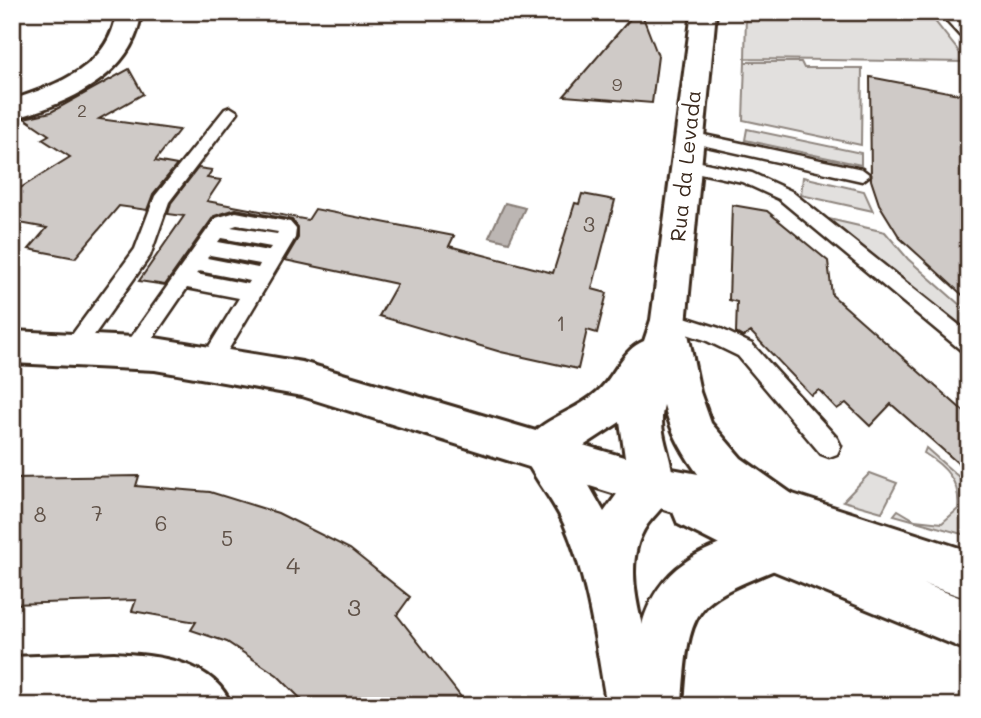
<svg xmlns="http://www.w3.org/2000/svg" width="981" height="718" viewBox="0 0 981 718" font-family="Mali,sans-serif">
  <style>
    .green { fill: #e2e0de; stroke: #8e857e; stroke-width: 2 }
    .water { fill: #bcb6b3; stroke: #887e77; stroke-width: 2 }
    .building { fill: #cfcac7; stroke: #3b2a1e; stroke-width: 2 }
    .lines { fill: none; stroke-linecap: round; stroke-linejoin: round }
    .lane-casing { stroke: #3b2a1e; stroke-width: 5 }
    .street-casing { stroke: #3b2a1e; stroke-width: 6 }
    .secondary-casing { stroke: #3b2a1e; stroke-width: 6 }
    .primary-casing { stroke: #3b2a1e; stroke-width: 6 }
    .lane { fill: #fff; fill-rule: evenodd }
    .street { fill: #fff; fill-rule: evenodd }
    .secondary { fill: #fff; fill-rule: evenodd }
    .primary { fill: #fff; fill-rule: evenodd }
    .labels { text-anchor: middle; stroke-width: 7; stroke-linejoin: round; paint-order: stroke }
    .far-number-label { font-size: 18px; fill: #605248 }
    .far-street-label { font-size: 21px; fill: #3b2a1e; stroke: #fff }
    .number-label { font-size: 21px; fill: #605248 }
    .near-number-label { font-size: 24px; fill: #605248 }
  </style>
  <rect width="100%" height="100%" fill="#fff"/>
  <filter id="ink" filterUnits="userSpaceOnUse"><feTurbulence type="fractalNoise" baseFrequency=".0143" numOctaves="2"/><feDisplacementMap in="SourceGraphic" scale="14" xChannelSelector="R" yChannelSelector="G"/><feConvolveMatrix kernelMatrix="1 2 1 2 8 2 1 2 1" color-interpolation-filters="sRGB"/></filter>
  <g filter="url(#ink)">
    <path class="green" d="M746,13L930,15L967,62L745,59Z
      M745,62H801L804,68H862L861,145L743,120Z
      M747,129L861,153V165L745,140Z
      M803,177L864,191L873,211L801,195Z
      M829,219L885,232L908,259L969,313V334Z
      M926,448L969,486V536L894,515L898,510L915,520L942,523L958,509C961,482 945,466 924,453Z
      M870,473L897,483L882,512L843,501Z"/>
    <path class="water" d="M505,203L525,208L509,242L489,237Z"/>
    <path class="building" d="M636,12H641L658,56L652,103L564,96Z
      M129,69L143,94L99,119L179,130L155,161L177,165L153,194L147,210L119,206L75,258L29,249L47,228L14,222V192L70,157L42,139L49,135L24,118L51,112Z
      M870,77L969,96V301L900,238L879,204L871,180Z
      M198,168L212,170L207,178L221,180L207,201L308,220L315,209L454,236L449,246L553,273L575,203L579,204L582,194L615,200L592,289L607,293L597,333L587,330L578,369L501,352L379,316L397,284L285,260L298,238V227L292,220L236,209L214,216L165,285L139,281L184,216L168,214L171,203Z
      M732,205L767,211L828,261L832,295L969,416V473L891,404L870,426L846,403L837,409L819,390L811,395L751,332L743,337L736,333L737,302L729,300Z
      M139,476L136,486L210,492L278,513L350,549L410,597L397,615L468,706H308L277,675L227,642L191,630L196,622L132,611L136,600L12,604V478Z"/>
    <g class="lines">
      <defs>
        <path id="lane" d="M230,107L238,112L169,202L150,256L80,355L73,358L66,355L63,349L66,343L135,249L155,196L225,109Z
          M690,132L862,169L870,175L862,181L684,141L682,137Z
          M687,159L752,173L791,191L969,333V354L962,351L779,199L742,182L681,169V161Z
          M236,212L290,222L296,229L295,238L218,367L211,370L204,367L200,361L239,298L187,288L139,358L132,361L125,358L122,352L125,346L210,226L216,218ZM237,225L278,232L277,234L231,227ZM221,238L271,247L268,251L218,242ZM210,255L260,264L258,268L207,258ZM199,271L250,281L248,284L196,274Z
          M669,312L719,328L752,344L837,438L841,446L837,454L829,457L821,454L738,356L705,340L662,326L659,320L662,314Z"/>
        <path id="street" d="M117,12H141C135,75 67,104 12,119V100C59,84 109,67 117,12Z
          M939,12H965L969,16V37L960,35Z
          M114,653C158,656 213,660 232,706H12V657Z"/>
        <path id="secondary" d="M692,12H716L686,324L700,392L711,423L741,458L792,494L798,510L792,526L784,529L789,532L796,548L789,564C694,604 689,599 682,706H607C596,645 589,581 564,524C552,498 532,476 521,450C534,420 573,414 597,392C615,377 621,350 644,341L651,320ZM664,405C677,456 716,506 764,528C707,548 660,561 642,625C634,593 627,554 647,525C655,514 672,500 673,485C674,457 656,434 664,405ZM620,422L628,479L604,512L571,454Z"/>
        <path id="primary" d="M12,331L155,338L302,362L651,465L777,489L969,551V599L924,584L969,601V651L757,564L678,524L673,512L302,396L155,370L12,363Z"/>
      </defs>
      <use href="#lane" class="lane-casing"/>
      <use href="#street" class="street-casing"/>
      <use href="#secondary" class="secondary-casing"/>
      <use href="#primary" class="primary-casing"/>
      <use href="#lane" class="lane"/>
      <use href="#street" class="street"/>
      <use href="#secondary" class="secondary"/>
      <use href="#primary" class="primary"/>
    </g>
  </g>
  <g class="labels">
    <g class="far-number-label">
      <text x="617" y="91">9</text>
      <text x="82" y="117">2</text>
    </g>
    <g class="far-street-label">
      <text transform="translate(686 166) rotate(-84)" y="7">Rua da Levada</text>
    </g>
    <g class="number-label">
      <text x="589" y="232">3</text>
      <text x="561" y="331">1</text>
      <text x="97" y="521">7</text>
      <text x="40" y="522">8</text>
      <text x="161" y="531">6</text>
      <text x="227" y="546">5</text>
    </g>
    <g class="near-number-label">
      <text x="293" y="574">4</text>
      <text x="354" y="616">3</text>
    </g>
  </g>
  <rect width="981" height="718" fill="none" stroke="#fff" stroke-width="42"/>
  <rect x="21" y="21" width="939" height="676" fill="none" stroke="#3b2a1e" stroke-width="2.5" filter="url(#ink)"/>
</svg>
